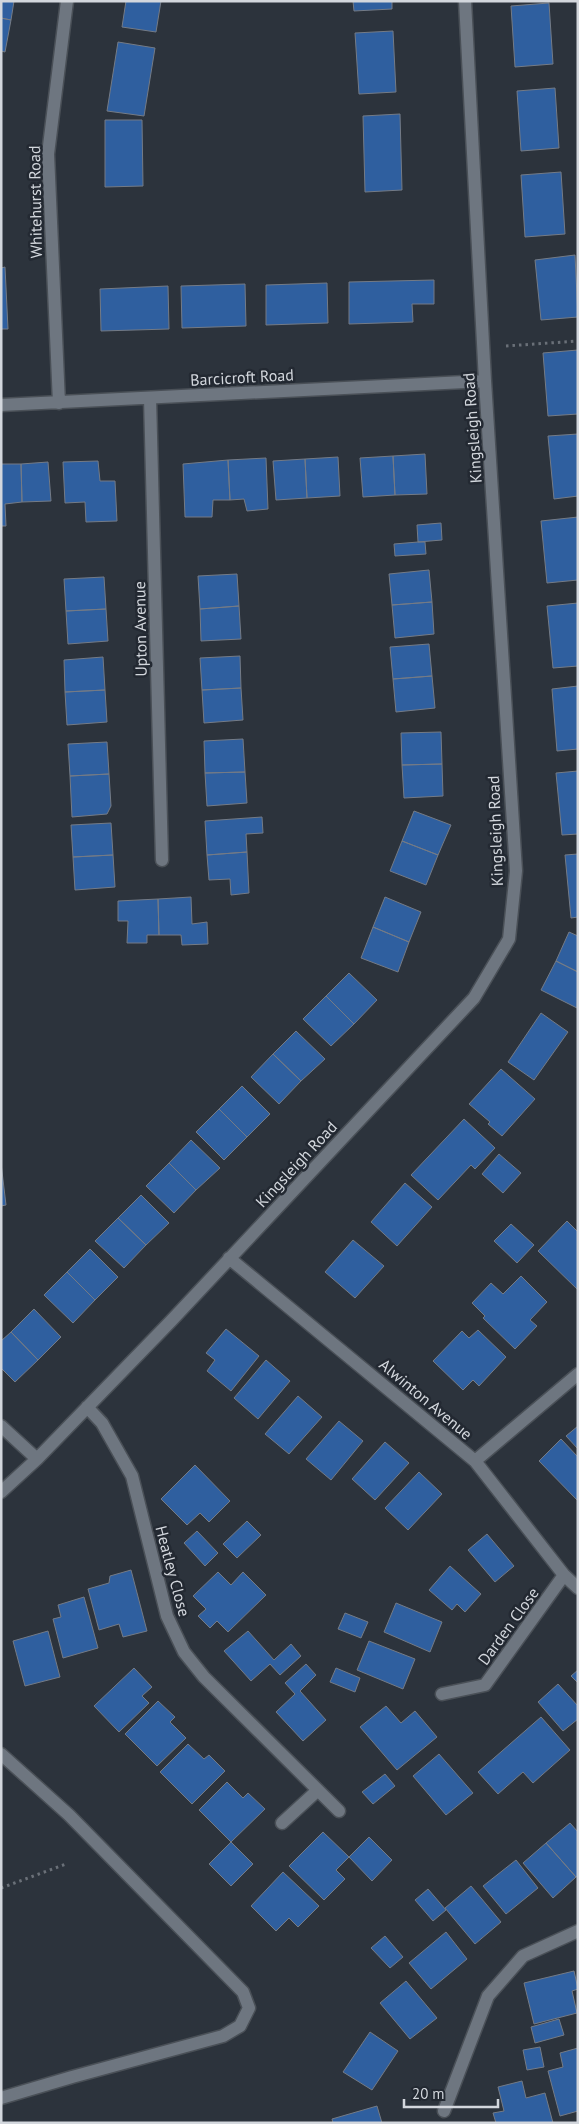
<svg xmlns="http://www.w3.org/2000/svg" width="579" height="2124" viewBox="0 0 579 2124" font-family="'PT Sans',sans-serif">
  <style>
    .building { fill: #2f5f9f; stroke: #747b86 }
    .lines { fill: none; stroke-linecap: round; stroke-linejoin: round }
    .service-casing { stroke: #4a5057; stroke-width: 15 }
    .minor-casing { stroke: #4a5057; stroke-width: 15 }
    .path { stroke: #6a7078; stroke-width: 3; stroke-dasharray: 2.5 4; stroke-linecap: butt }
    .service { stroke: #6e7680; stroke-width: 12 }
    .minor { stroke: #6e7680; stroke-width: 12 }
    .labels { text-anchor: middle; stroke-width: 5; stroke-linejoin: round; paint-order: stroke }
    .street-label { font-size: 16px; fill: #d3d7dd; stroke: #232932 }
  </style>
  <rect width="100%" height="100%" fill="#2c333c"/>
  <path class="building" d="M1,1H14L11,20L1,18Z
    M126,1H161L156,32L122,27Z
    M353,1H392V9L354,11Z
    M549,3L553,64L515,67L511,6Z
    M1,18L11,20L5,52L1,51Z
    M393,31L396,92L359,94L355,33Z
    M118,42L155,48L144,116L107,111Z
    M555,88L559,148L521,151L517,91Z
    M400,114L402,190L365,192L363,116Z
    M105,120H142L143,186L105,187Z
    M561,172L565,234L525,237L521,175Z
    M575,255L578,317L541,320L535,260Z
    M5,267L8,329H1V268Z
    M434,280V304H412L413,322L349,324V282Z
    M327,283L328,323L266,325V285Z
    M245,284L246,326L182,328L181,286Z
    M168,286L169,329L101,331L100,289Z
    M578,350V414L548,416L543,353Z
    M578,434V496L554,499L548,436Z
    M425,454L427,494L395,495L393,456Z
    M393,456L395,495L363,497L360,458Z
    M338,457L340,496L307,498L305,459Z
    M266,458L268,509L247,511L244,499L230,500L228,460Z
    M305,459L307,498L276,500L273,461Z
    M228,460L230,500H213L212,517H185L183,464Z
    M98,461L100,481H115L117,521L86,522L85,502L65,503L63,462Z
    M48,462L51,501L22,502L21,464Z
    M1,464H21L22,502L5,504L6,526H1Z
    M578,517V580L547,583L541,521Z
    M441,523L442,540L418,542L417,525Z
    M418,542H425L426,554L395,556L394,544Z
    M429,570L432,602L392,605L389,574Z
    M237,574L239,606L200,609L198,576Z
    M104,577L106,609L66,611L64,579Z
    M432,602L434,634L395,638L392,605Z
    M578,603V666L553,668L547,606Z
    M239,606L241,639L201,641L200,609Z
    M106,609L108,641L68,644L66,611Z
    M429,644L432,676L393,679L390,647Z
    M240,656L241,688L202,690L200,658Z
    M103,657L105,690L65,692L64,660Z
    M432,676L435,708L396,712L393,679Z
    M578,686V749L557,751L552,689Z
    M241,688L243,720L204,723L202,690Z
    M105,690L107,722L67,725L65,692Z
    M441,732L442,764L402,765L401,733Z
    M243,739L245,772L205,773L204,741Z
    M107,742L109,774L70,776L68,744Z
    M442,764L443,796L404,798L402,765Z
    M578,771V834L562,835L556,773Z
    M245,772L247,803L207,806L205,773Z
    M109,774L111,806L107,814L72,817L70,776Z
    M414,811L451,825L438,855L402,841Z
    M262,817L263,833L246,834L247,852L207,855L205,821Z
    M111,823L113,855L73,857L71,825Z
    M402,841L438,855L426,885L390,871Z
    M247,852L249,893L231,895L230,879L209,880L207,855Z
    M578,854V917L571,918L565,855Z
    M113,855L115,887L75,890L73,857Z
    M191,897L192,924L207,922L208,944L182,945L181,935H159L158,899Z
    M385,897L421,912L409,942L373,927Z
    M158,899L159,935H147V943H127L128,921H118V901Z
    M373,927L409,942L398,972L361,958Z
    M569,932L578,936V972L556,961Z
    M556,961L578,972L577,1008L541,990Z
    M349,973L377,1000L354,1024L326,996Z
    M326,996L354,1024L331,1046L303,1019Z
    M541,1013L568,1032L534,1080L508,1062Z
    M296,1031L325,1059L301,1081L273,1054Z
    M273,1054L301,1081L279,1104L251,1077Z
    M501,1069L535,1099L502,1136L488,1124L490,1122L469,1104Z
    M242,1086L270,1114L247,1137L219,1109Z
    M219,1109L247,1137L224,1160L196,1132Z
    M464,1119L495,1148L475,1169L471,1165L438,1200L411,1175Z
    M191,1140L220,1168L196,1190L169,1163Z
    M499,1154L521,1173L503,1193L482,1174Z
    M1,1163L6,1205L1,1206Z
    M169,1163L196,1190L174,1213L146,1186Z
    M405,1183L432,1207L397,1246L371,1222Z
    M141,1195L169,1223L146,1245L118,1218Z
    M118,1218L146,1245L124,1268L95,1241Z
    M567,1221L578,1232V1290L538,1251Z
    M511,1224L534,1245L517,1263L494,1241Z
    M353,1240L384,1266L355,1298L325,1272Z
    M90,1249L118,1277L95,1300L67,1272Z
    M67,1272L95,1300L73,1323L44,1295Z
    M521,1276L547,1302L530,1320L537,1326L515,1349L483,1318L485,1316L472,1303L491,1283L503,1294Z
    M34,1309L61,1337L38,1360L11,1332Z
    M226,1329L259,1356L231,1391L207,1371L215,1360L206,1353Z
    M478,1330L506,1357L479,1386L473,1380L463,1390L433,1361L462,1331L469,1338Z
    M11,1332L38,1360L15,1382L1,1368V1341Z
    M266,1360L290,1381L258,1419L234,1398Z
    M298,1396L322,1417L289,1454L265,1434Z
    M339,1421L363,1441L331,1480L306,1459Z
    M578,1426V1449L566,1436Z
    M561,1439L578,1457V1501L539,1461Z
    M385,1442L409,1463L375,1500L352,1479Z
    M195,1465L230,1501L209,1522L200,1513L187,1525L161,1499Z
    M419,1472L442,1494L408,1530L385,1508Z
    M247,1521L261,1535L237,1558L223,1544Z
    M197,1531L218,1553L205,1566L184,1543Z
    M487,1534L514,1566L495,1582L468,1550Z
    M450,1566L481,1594L465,1612L457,1604L452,1610L429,1590Z
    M131,1570L147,1631L123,1637L119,1624L99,1630L88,1589L109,1583L110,1576Z
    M218,1572L231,1585L243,1572L266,1595L228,1632L217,1621L210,1628L198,1616L206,1609L193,1596Z
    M84,1597L98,1648L63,1658L53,1619L61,1617L58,1605Z
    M396,1603L442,1622L430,1652L384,1632Z
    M345,1613L368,1622L361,1638L338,1629Z
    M48,1631L60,1677L25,1686L13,1641Z
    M248,1631L274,1660L291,1644L301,1656L280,1675L270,1664L251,1681L224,1651Z
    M369,1641L415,1659L403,1689L357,1670Z
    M306,1664L316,1675L300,1691L326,1720L303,1741L276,1712L295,1694L285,1683Z
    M134,1668L152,1687L142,1696L149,1703L119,1732L94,1706Z
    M336,1668L360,1678L355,1692L330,1682Z
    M578,1670V1683L571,1676Z
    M558,1684L578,1706V1719L563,1731L538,1702Z
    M158,1701L175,1717L170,1722L186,1738L157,1766L125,1734Z
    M386,1706L401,1723L415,1711L437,1737L397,1770L360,1727Z
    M541,1717L570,1750L533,1783L523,1772L498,1794L478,1772Z
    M188,1744L204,1759L209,1755L225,1771L192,1804L160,1772Z
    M439,1754L473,1793L446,1815L413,1776Z
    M385,1774L395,1786L373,1804L362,1792Z
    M227,1782L243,1798L248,1793L265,1809L231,1842L199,1810Z
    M570,1823L578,1832V1876L576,1877L546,1843Z
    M323,1832L349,1857L336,1870L345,1879L324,1900L289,1866Z
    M369,1837L392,1860L372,1881L349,1857Z
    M231,1842L253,1864L231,1886L209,1864Z
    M546,1843L576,1877L553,1898L523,1863Z
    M516,1860L538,1888L506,1914L483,1886Z
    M283,1872L319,1906L298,1927L289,1918L276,1931L251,1906Z
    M471,1886L501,1922L475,1944L445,1908Z
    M428,1889L446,1910L433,1921L415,1900Z
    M446,1932L467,1959L431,1989L409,1963Z
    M385,1936L403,1957L390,1968L371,1948Z
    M574,1971L578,1989L572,1991L577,2013L534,2024L524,1983Z
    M406,1981L437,2018L410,2039L380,2003Z
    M559,2019L564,2035L535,2043L531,2027Z
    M370,2032L398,2051L372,2090L343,2072Z
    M540,2047L544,2067L527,2070L523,2050Z
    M578,2048V2111L560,2116L548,2071L563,2067L560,2053Z
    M522,2081L526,2098L545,2093L553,2123H496L493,2113L504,2111L498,2087Z
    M377,2106L382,2123H333L332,2119Z"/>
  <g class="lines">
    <defs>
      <path id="service" d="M1,1754L69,1815L243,1992L249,2008L240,2026L223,2036L72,2077L1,2098"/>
      <path id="minor" d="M150,398L162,860
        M59,403L48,154L67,1
        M1,405L485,381
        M229,1258L475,1461L564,1575L578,1588
        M87,1407L102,1423L132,1476L167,1616L184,1652L204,1677L339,1811
        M1,1426L37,1459
        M475,1461L578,1374
        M1,1492L37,1459L171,1321L474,998L509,939L516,871L485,381L465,1
        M442,1694L485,1685L564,1575
        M282,1823L318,1790
        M444,2111L488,1996L523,1956L578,1931"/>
    </defs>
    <use href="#service" class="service-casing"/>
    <use href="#minor" class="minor-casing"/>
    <path class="path" d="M506,346L578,341
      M1,1888L66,1864"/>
    <use href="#service" class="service"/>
    <use href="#minor" class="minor"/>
  </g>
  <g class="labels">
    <g class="street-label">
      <text transform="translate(35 202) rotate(-91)" y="6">Whitehurst Road</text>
      <text transform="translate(242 377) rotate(-3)" y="6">Barcicroft Road</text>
      <text transform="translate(472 428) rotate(-94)" y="6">Kingsleigh Road</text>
      <text transform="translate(140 629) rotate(-91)" y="6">Upton Avenue</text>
      <text transform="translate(495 831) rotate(-92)" y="6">Kingsleigh Road</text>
      <text transform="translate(296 1164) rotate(-47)" y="6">Kingsleigh Road</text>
      <text transform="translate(426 1399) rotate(40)" y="6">Alwinton Avenue</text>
      <text transform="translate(173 1571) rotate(75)" y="6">Heatley Close</text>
      <text transform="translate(508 1626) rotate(-54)" y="6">Darden Close</text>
    </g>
  </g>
  <rect width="579" height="2124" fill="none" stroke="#d3d7dd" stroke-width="5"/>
  <path d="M404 2099v8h94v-8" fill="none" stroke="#d3d7dd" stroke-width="2.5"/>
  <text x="412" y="2099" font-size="15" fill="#d3d7dd" stroke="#232932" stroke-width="4" paint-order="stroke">20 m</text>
</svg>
